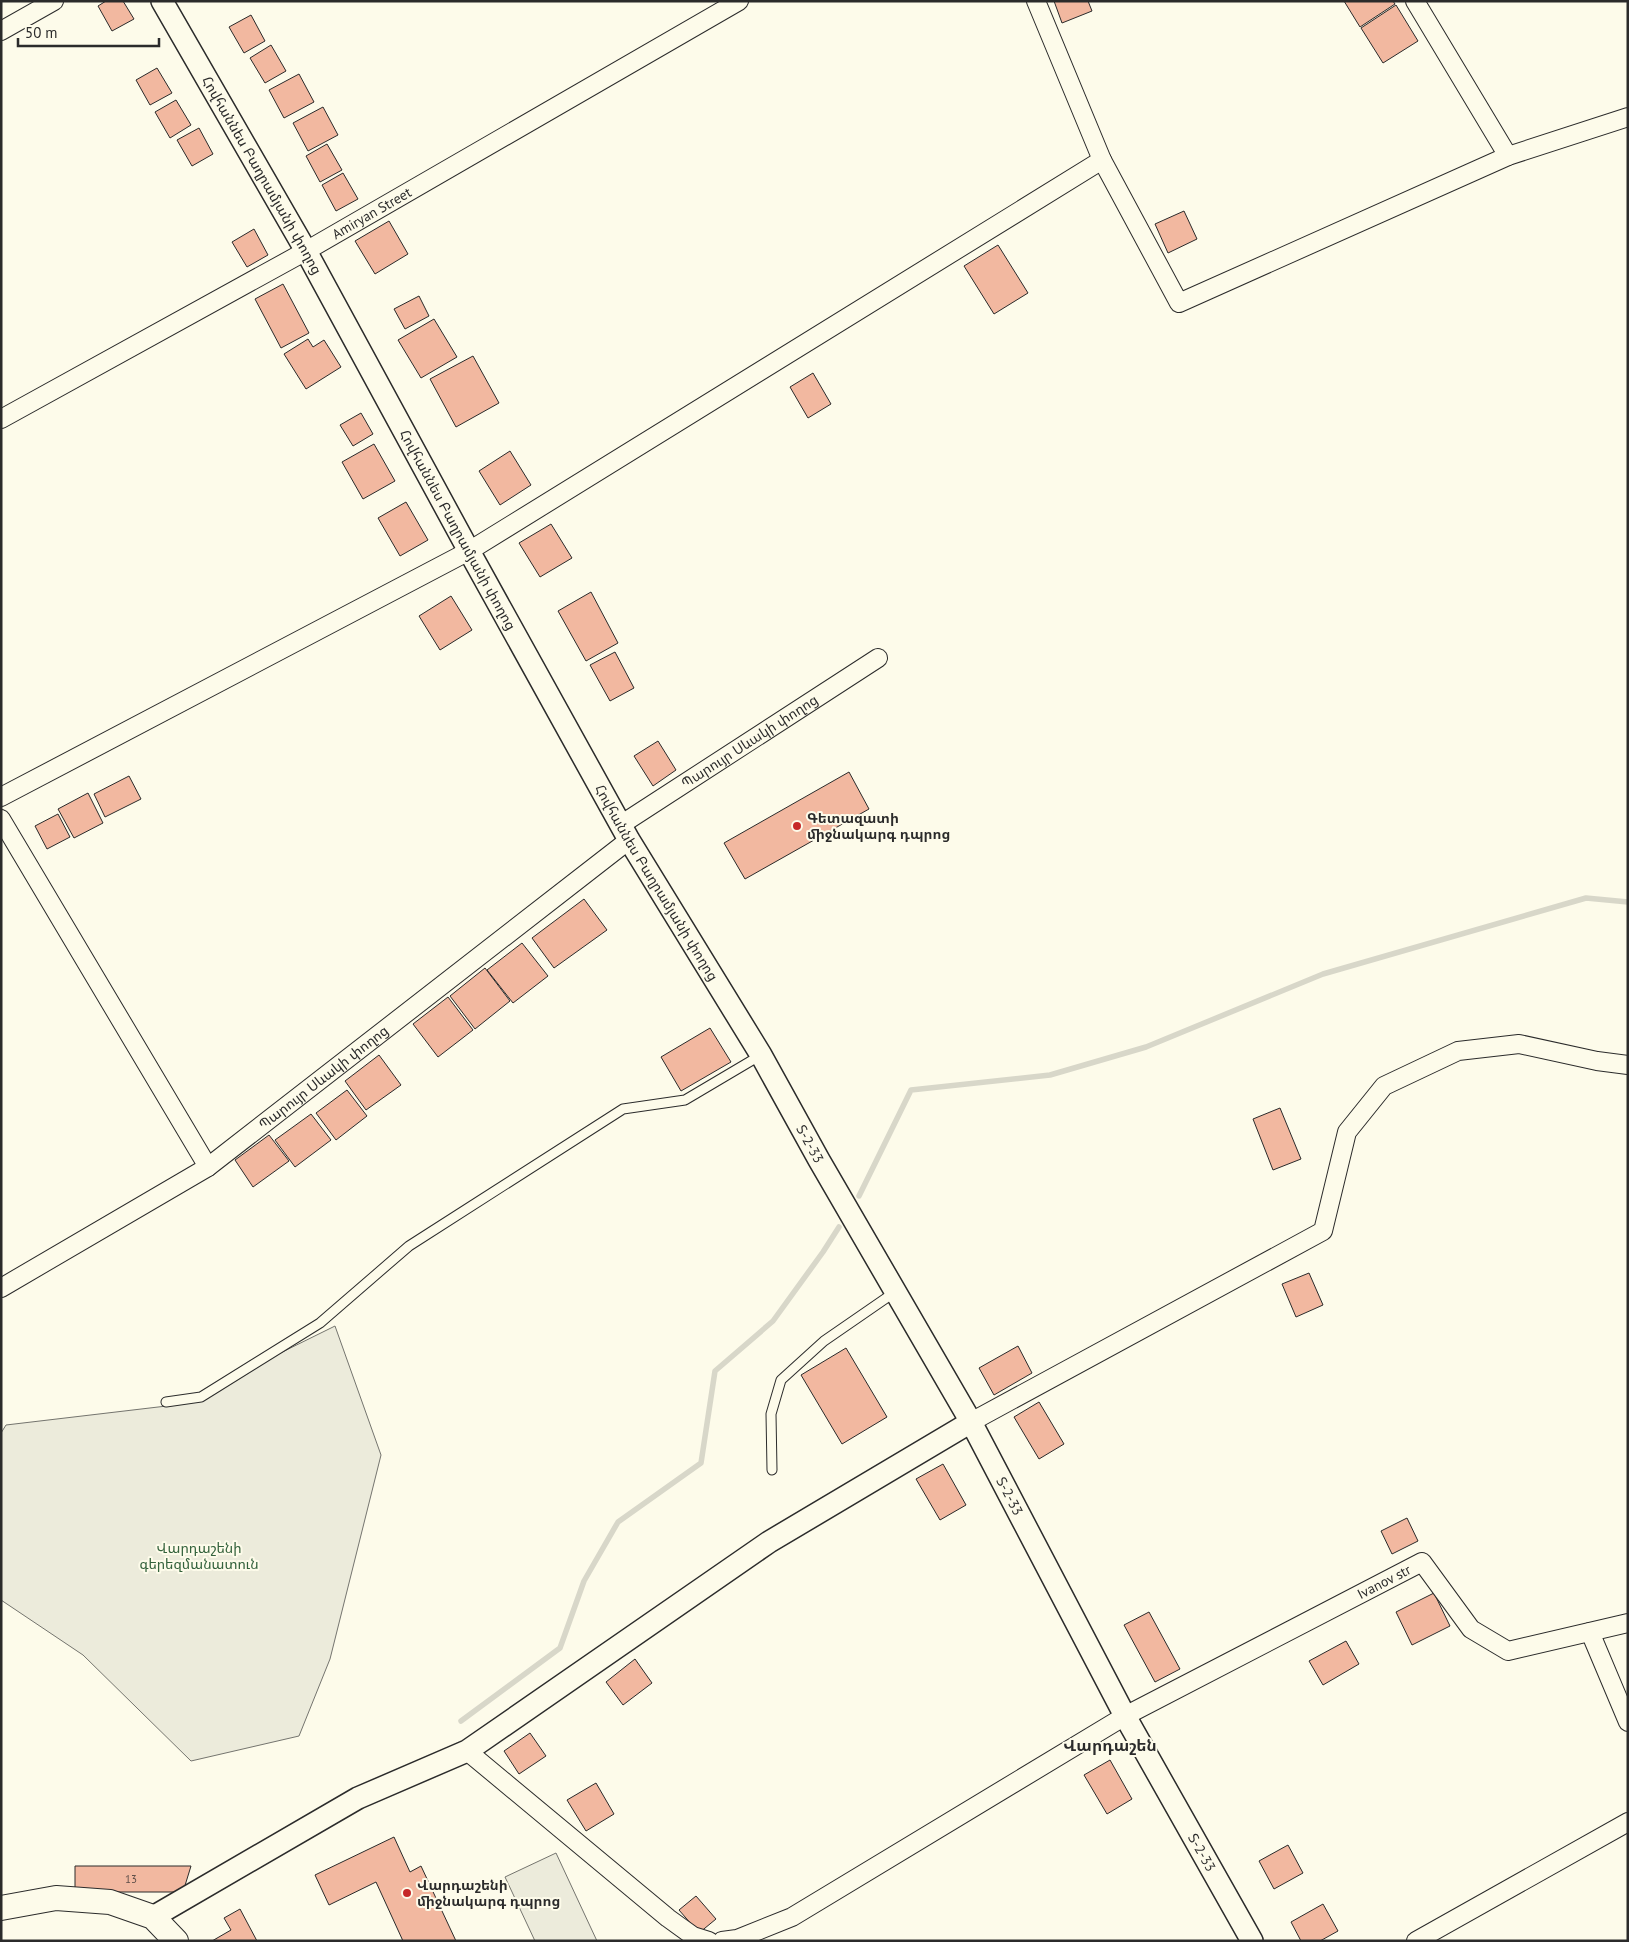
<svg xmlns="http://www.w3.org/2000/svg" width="1629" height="1942" viewBox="0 0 1629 1942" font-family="'PT Sans','Noto Sans Armenian',sans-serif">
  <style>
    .green { fill: #ecebdb; stroke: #74746e }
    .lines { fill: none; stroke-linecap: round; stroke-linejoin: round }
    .stream { stroke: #d8d7c9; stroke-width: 5.5 }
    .building { fill: #f2b8a0; stroke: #2b2b2b }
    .service-casing { stroke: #2b2b2b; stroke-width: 11 }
    .minor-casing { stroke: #2b2b2b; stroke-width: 20 }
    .tertiary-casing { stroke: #2b2b2b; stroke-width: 24 }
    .secondary-casing { stroke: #2b2b2b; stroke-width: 26 }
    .service { stroke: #fdfbea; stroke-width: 9 }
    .minor { stroke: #fdfbea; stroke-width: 18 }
    .tertiary { stroke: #fdfbea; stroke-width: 21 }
    .secondary { stroke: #fdfbea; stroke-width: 24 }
    .poi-dot { fill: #c62828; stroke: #fdfbea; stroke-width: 2 }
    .labels { text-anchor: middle; stroke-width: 4; stroke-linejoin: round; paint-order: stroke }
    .number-label { font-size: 11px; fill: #5d4e48 }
    .street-label { font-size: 14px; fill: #2b2b2b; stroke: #fdfbea }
    .poi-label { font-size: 14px; font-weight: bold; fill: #2b2b2b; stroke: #fdfbea; text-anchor: start }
    .park-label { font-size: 14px; fill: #34623c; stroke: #fdfbea }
    .quarter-label { font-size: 16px; font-weight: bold; fill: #2b2b2b; stroke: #fdfbea }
  </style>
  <rect width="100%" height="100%" fill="#fdfbea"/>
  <path class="green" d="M335,1326L381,1455L330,1659L299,1736L191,1761L83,1655L1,1600V1433L6,1425L175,1405Z
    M556,1853L597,1941H535L505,1877Z"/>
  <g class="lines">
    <path class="stream" d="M859,1196L911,1090L1050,1075L1146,1047L1323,974L1586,898L1628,902
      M461,1721L560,1648L584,1581L618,1522L701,1463L715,1371L773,1321L823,1252L839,1227"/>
  </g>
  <path class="building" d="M106,1H123L134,19L112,31L98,6Z
    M1054,1H1088L1092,11L1062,23Z
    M1344,1H1393L1395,4L1360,27Z
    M1396,5L1418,41L1383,63L1361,28Z
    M251,15L265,41L244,53L229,27Z
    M271,45L286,71L265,83L250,58Z
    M157,68L172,93L150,105L136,80Z
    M299,74L314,102L284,118L269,90Z
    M176,100L191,125L170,138L155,112Z
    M323,107L338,135L308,151L293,123Z
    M199,128L213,154L192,166L177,140Z
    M327,144L342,170L320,182L306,156Z
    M343,173L358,199L336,211L322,185Z
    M1184,211L1197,239L1168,253L1155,224Z
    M389,221L408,254L375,274L355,241Z
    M254,229L268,255L247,267L232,242Z
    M998,245L1028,293L994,314L964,266Z
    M283,284L309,333L281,348L255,299Z
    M419,296L429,316L405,329L394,309Z
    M434,319L457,357L421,378L398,340Z
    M308,339L313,347L324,340L341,367L306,389L284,354Z
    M473,356L499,403L456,427L430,379Z
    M813,373L831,404L808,418L790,387Z
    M361,413L373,434L353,446L340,425Z
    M374,444L395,481L363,499L342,462Z
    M510,451L531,485L500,505L479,471Z
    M406,502L428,540L400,556L378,518Z
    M551,524L572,558L540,577L519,543Z
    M591,592L618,643L586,661L558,611Z
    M451,596L472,630L440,650L419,616Z
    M615,652L634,688L610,701L590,665Z
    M658,741L676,770L653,786L634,756Z
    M849,772L869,809L745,879L724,843Z
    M129,776L141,799L105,817L94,794Z
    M88,793L103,823L74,838L58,809Z
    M58,814L70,837L47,849L35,826Z
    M584,899L607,930L554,968L532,938Z
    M522,943L548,976L513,1003L487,970Z
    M485,968L510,1001L475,1029L450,996Z
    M448,997L473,1030L438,1057L413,1024Z
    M710,1028L731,1062L681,1091L661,1057Z
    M379,1055L401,1085L366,1110L345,1081Z
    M347,1090L367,1116L336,1140L316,1113Z
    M1280,1108L1301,1159L1273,1170L1253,1119Z
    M311,1114L331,1140L295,1167L275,1140Z
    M269,1135L289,1161L253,1187L235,1160Z
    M1309,1273L1323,1305L1296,1317L1282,1284Z
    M1018,1346L1032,1373L994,1395L979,1368Z
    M846,1348L887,1417L842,1444L801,1375Z
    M1039,1402L1064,1444L1039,1459L1014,1417Z
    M943,1464L966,1505L940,1520L916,1479Z
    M1407,1518L1418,1541L1392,1554L1381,1531Z
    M1434,1593L1450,1626L1412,1645L1396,1612Z
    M1149,1612L1180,1669L1155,1682L1124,1625Z
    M1346,1641L1359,1664L1323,1685L1309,1661Z
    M635,1659L652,1683L623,1705L606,1682Z
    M530,1733L546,1756L519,1774L504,1751Z
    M1110,1760L1132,1799L1107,1814L1084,1775Z
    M596,1783L614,1814L586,1831L567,1800Z
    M394,1837L410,1872L421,1866L456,1941H403L376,1882L329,1905L315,1875Z
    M1288,1845L1303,1873L1274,1889L1259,1861Z
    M75,1866H191L183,1892H75Z
    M696,1896L716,1919L699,1933L679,1910Z
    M1323,1904L1338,1931L1320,1941H1301L1291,1922Z
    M240,1909L257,1941H212L231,1930L224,1918Z"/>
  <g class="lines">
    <defs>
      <path id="service" d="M166,1402L201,1397L320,1323L409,1246L623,1109L685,1100L761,1055
        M772,1470L771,1414L781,1380L824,1341L895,1292"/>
      <g id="minor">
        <path d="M1036,1L1102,160L1179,303L1508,156L1628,117"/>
        <path d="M1415,1L1508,156"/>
        <path d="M1,31L54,1"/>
        <path id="s1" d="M1,419L306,251L739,1"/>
        <path d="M1,797L469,551L1102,160"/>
        <path d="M1,819L208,1167"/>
        <path id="s2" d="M622,824L878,658"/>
        <path id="s3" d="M1,1288L208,1167L629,840"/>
        <path d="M971,1422L1323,1231L1347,1132L1384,1086L1458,1051L1519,1044L1597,1061L1628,1065"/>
        <path d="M1590,1632L1628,1722"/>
        <path d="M467,1751L668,1918L693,1936L709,1941"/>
        <path id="s4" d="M722,1941L737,1939L792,1917L1125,1716L1422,1562L1471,1629L1508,1651L1628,1623"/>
        <path d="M1416,1941L1628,1822"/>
      </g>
      <g id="tertiary">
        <path id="s5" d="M162,1L306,251L469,551L629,840L761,1055L819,1160L971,1422L1125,1716L1252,1941"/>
        <path d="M153,1917L358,1798L467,1751L769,1542L971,1422"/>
      </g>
      <path id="secondary" d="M1,1908L56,1898L110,1902L153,1917L176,1941"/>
    </defs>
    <use href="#service" class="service-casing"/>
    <use href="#minor" class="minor-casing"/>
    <use href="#tertiary" class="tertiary-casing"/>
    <use href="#secondary" class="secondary-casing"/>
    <use href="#service" class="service"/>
    <use href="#minor" class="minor"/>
    <use href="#tertiary" class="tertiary"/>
    <use href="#secondary" class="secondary"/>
  </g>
  <g class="poi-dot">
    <circle cx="797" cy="826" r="5"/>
    <circle cx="407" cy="1893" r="5"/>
  </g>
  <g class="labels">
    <g class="number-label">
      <text x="131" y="1883">13</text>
    </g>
    <g class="street-label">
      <text dy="5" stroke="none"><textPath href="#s5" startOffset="201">Հովհաննես Բաղրամյանի փողոց</textPath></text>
      <text dy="5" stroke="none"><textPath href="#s1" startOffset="424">Amiryan Street</textPath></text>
      <text dy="5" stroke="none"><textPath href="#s5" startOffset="606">Հովհաննես Բաղրամյանի փողոց</textPath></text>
      <text dy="5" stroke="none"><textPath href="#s2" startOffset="152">Պարույր Սևակի փողոց</textPath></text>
      <text dy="5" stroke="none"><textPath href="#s5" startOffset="1011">Հովհաննես Բաղրամյանի փողոց</textPath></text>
      <text dy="5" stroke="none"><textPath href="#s3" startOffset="386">Պարույր Սևակի փողոց</textPath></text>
      <text dy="5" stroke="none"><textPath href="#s5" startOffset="1314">Տ-2-33</textPath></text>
      <text dy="5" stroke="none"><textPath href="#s5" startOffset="1719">Տ-2-33</textPath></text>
      <text dy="5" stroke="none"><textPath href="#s4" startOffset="755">Ivanov str</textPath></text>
      <text dy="5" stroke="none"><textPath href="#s5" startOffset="2124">Տ-2-33</textPath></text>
    </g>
    <g class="poi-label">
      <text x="807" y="823">Գետազատի<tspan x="807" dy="16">միջնակարգ դպրոց</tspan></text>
      <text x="417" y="1890">Վարդաշենի<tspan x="417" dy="16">միջնակարգ դպրոց</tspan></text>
    </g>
    <g class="park-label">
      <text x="199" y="1553">Վարդաշենի<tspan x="199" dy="16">գերեզմանատուն</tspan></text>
    </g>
    <g class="quarter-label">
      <text x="1110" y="1751">Վարդաշեն</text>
    </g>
  </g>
  <rect width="1629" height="1942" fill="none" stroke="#2b2b2b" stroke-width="5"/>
  <path d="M18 38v8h141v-8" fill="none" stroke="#2b2b2b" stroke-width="2.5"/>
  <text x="25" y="38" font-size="15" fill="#2b2b2b" stroke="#fdfbea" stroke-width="4" paint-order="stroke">50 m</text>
</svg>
